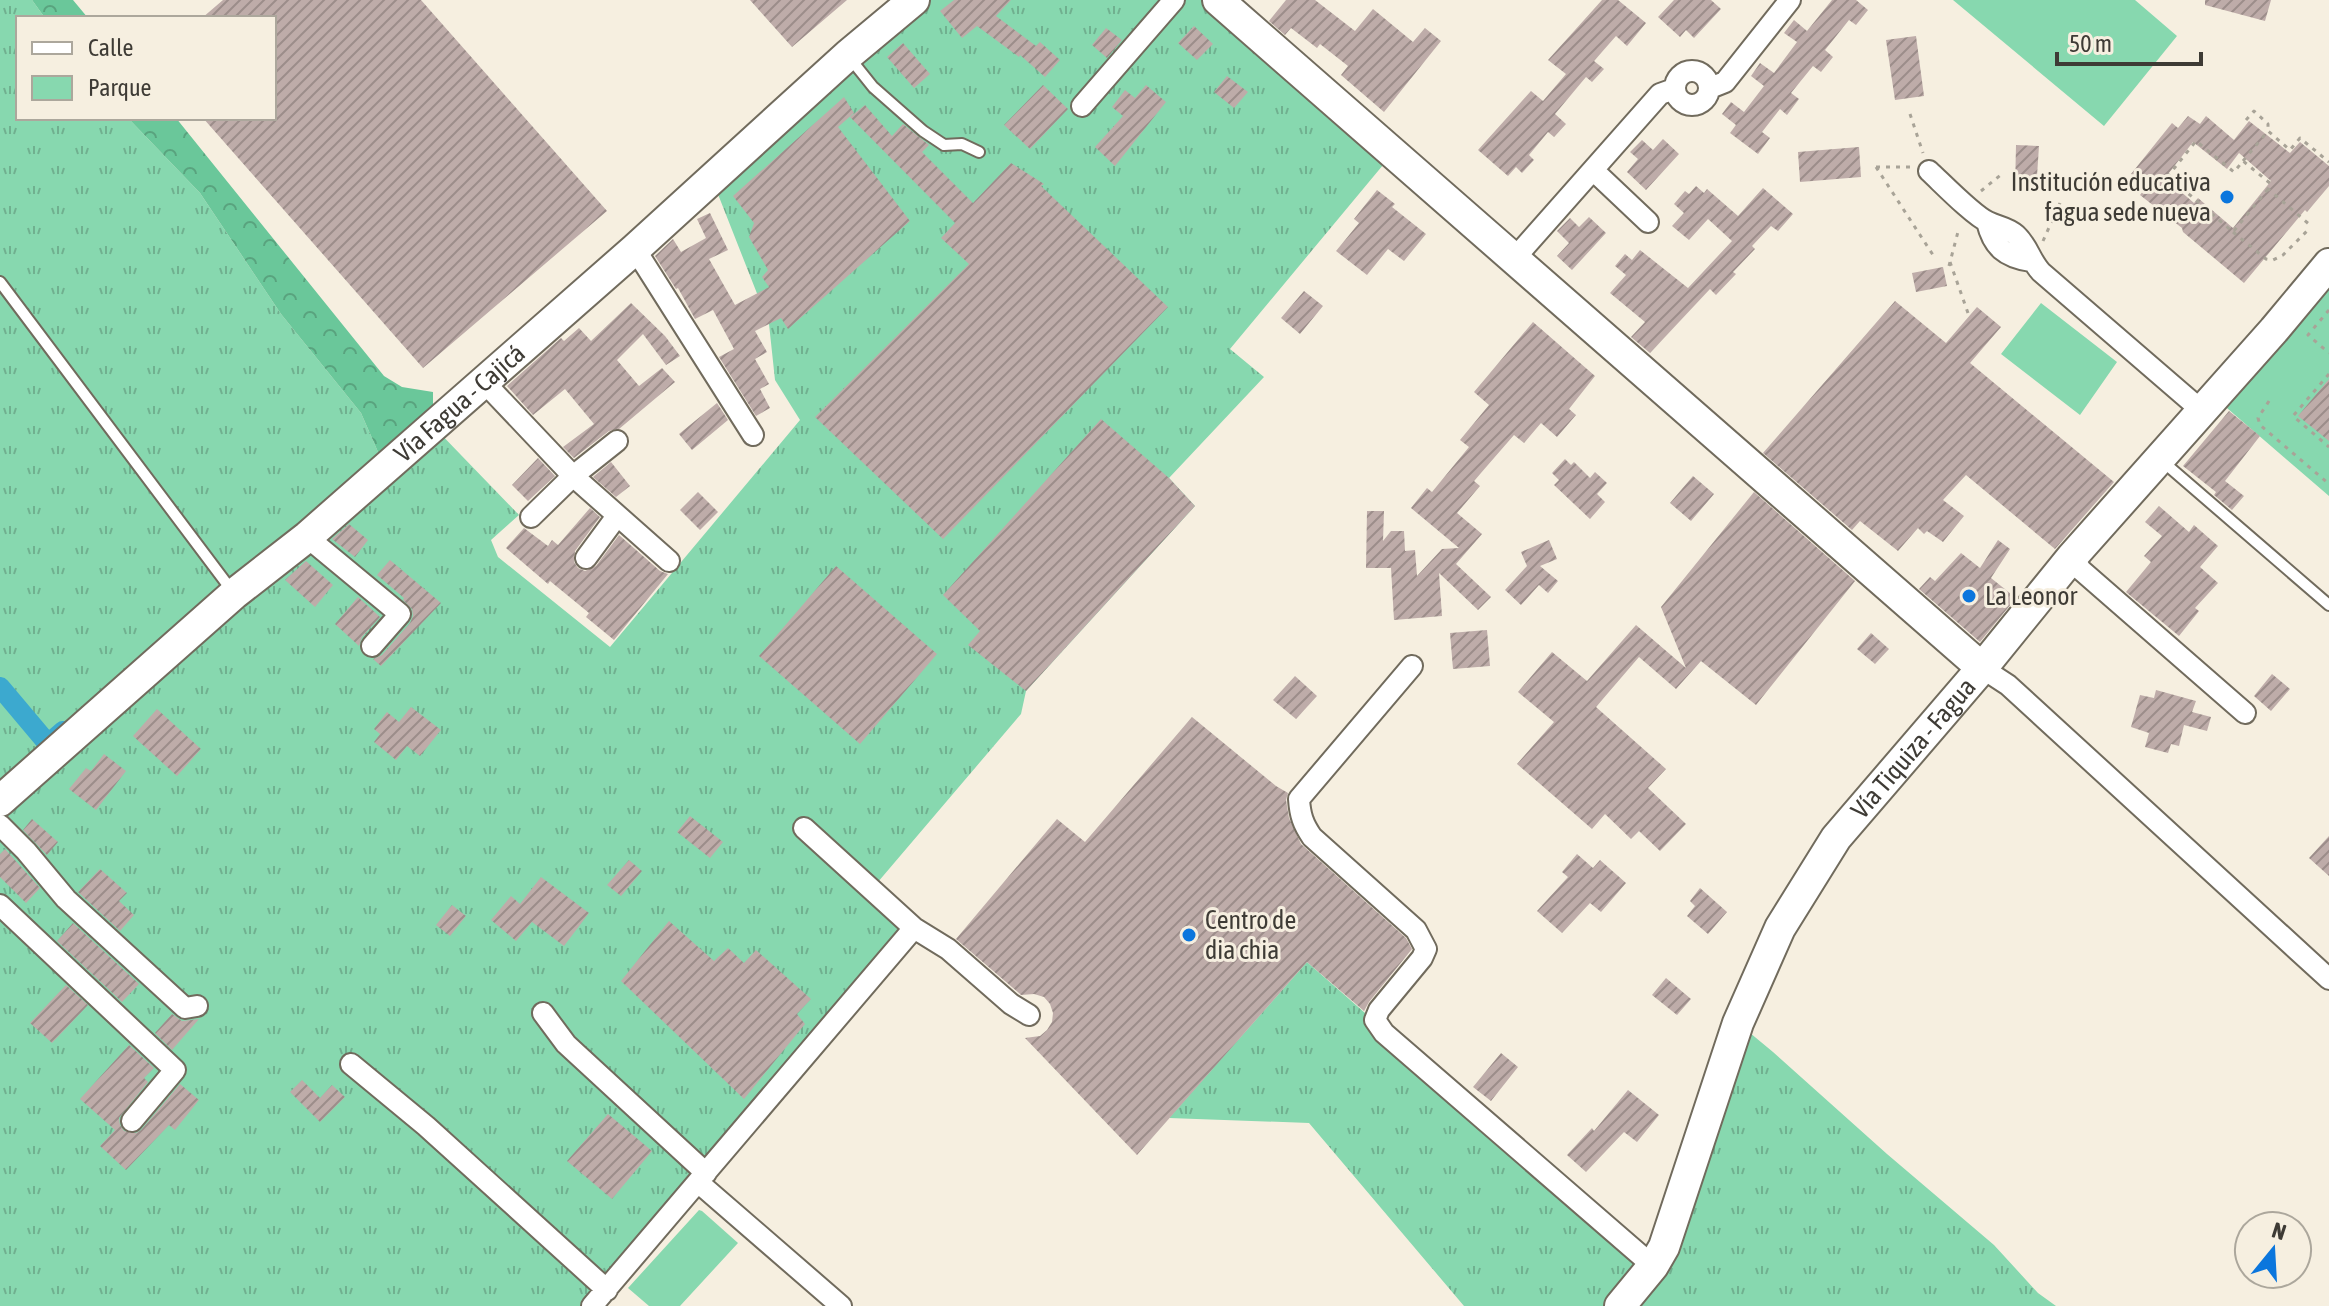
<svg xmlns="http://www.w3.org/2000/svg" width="2329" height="1306" viewBox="0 0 2329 1306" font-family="'Asap Condensed',sans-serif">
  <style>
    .grass { fill: url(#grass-tufts) }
    .forest { fill: url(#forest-crowns) }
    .green { fill: #87d8af }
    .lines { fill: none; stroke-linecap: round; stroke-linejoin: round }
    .canal { stroke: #3ca9cf; stroke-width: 20 }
    .building { fill: url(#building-hatch); fill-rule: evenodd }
    .lane-casing { stroke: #716b5d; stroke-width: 14 }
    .street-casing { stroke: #716b5d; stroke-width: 24 }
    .secondary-casing { stroke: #716b5d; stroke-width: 34 }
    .path { stroke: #a8a397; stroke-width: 3; stroke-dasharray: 4 6; stroke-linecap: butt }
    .lane { stroke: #fff; stroke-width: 10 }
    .street { stroke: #fff; stroke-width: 20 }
    .secondary { stroke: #fff; stroke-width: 30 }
    .poi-dot { fill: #0b76dd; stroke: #f6efe0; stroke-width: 3 }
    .labels { text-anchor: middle; stroke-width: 6; stroke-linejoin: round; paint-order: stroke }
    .poi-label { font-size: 26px; fill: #3e3b35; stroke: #f6efe0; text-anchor: start }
    .street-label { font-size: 26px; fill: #3e3b35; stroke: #f6efe0 }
  </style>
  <defs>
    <pattern id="grass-tufts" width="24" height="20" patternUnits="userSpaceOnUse" patternTransform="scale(2)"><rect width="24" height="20" fill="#87d8af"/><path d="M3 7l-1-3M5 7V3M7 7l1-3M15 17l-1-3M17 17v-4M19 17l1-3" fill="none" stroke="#70b08f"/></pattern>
    <pattern id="forest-crowns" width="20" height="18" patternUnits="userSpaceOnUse" patternTransform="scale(2)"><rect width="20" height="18" fill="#6ac79a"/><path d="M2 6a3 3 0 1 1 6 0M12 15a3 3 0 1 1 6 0" fill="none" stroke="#59a37e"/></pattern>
    <pattern id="building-hatch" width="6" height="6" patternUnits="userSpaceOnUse" patternTransform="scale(2)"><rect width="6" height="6" fill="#beaca9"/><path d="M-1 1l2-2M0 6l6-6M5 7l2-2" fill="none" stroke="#9c8d8a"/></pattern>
  </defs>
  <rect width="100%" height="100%" fill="#f6efe0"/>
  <path class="grass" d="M0,0H32L45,18H18V118H128L200,193L281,314L361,413L385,468L433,426L519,515L491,540L498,557L610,647L800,420L775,380L769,324L712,179L914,0H1218L1393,153L1230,349L1264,377L1169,478L1195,506L1026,691L1021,714L872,889L914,928L592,1306H0Z
    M1307,962L1653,1266L1738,1023L1773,1052L1887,1154L1994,1245L2038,1293L2056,1306H1464L1309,1123L1169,1118Z"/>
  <path class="forest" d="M32,0H73L88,18H45Z
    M128,118H176L384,376L402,387L433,392V426L385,468L361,413L281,314L200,193Z"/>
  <path class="green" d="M1953,0H2135L2177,36L2104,126Z
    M2329,262V496L2213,396Z
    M2041,303L2117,362L2080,415L2001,354Z
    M699,1210L702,1211L738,1243L680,1306H649L628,1288Z"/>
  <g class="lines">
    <path class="canal" d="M0,687L48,744L63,731"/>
  </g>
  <path class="building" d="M223,0H421L607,211L423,368L203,118H274V18H202Z
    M750,0H847L792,47Z
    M954,0H1011L996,16L1036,46L1040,42L1060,60L1045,77L1020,55L1019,57L977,26L962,38L940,11Z
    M1286,0H1315L1355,31L1373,9L1413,42L1425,28L1441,41L1384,112L1341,75L1348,66L1320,44L1317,48L1291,28L1285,35L1269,21Z
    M1602,0H1618L1646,23L1627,46L1616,36L1594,61L1604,69L1592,82L1586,77L1555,114L1566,124L1554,137L1548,132L1529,155L1534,160L1522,173L1516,167L1508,176L1478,150L1531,91L1543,101L1566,74L1548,60Z
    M1674,0H1711L1721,9L1694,38L1686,30L1680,37L1658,17Z
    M1832,0H1856L1868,10L1856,25L1849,20L1825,50L1833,57L1821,72L1813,66L1791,93L1799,99L1787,115L1780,109L1762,132L1770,138L1758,154L1730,133L1736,125L1722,114L1731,102L1744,112L1764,86L1751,76L1760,63L1774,73L1797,42L1784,33L1794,20L1807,31Z
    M2205,0H2271L2265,21L2205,5Z
    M1194,26L1213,44L1197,60L1178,43Z
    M1106,28L1122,40L1107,58L1092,45Z
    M1916,36L1924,96L1895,100L1886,40Z
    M903,43L930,74L914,88L887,57Z
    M1227,76L1248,92L1234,108L1214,92Z
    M1043,85L1068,109L1030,149L1004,125Z
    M1146,85L1166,102L1115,166L1095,147L1123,116L1112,107L1125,90L1135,98Z
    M844,97L854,113L838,127L910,221L788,329L781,318L755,331L767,352L755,359L769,384L760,389L770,408L756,416L719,357L734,349L713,310L695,319L678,288L676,289L655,256L673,239L681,252L706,238L697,219L710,213L728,250L709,259L735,305L769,287L762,277L768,270L749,237L754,223L733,196Z
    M865,105L892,136L903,124L929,145L922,152L973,203L1011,163L1044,184L1041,186L1168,307L943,539L815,417L969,264L941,238L955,223L850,117Z
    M2188,116L2200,124L2206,116L2234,140L2249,121L2290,153L2300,142L2329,166V186L2307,212L2305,210L2244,283L2183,232L2182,228L2140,195L2146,187L2131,174L2172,123L2178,128ZM2193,142L2227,169L2239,153L2271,181L2233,228L2198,198L2194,203L2165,178Z
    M1663,139L1679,154L1646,190L1627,172L1638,159L1630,152L1642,140L1653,150Z
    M2016,145L2039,146L2036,191L2015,190Z
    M1859,147L1861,177L1800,182L1798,152Z
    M1696,186L1704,193L1707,189L1738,216L1763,188L1793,214L1778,231L1771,226L1752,246L1755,249L1733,272L1736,274L1716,295L1710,289L1650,353L1631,337L1645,322L1610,293L1626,275L1615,266L1625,254L1632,260L1640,250L1688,288L1732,241L1708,219L1689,240L1672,226L1684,213L1674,204L1685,191L1689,194Z
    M1377,190L1395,204L1392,207L1426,234L1404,261L1388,249L1367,275L1336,251L1359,223L1354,219Z
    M1589,217L1606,233L1572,270L1557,256L1569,243L1557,231L1570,218L1579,227Z
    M1943,267L1947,286L1916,292L1912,273Z
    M1304,291L1323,306L1300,334L1281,318Z
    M1895,301L1946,343L1977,307L2001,327L1970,363L2114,482L2055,549L1966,475L1943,500L1964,516L1943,542L1927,531L1924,534L1918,528L1898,551L1860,521L1852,530L1763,453Z
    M631,303L665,336L680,356L666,365L643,334L617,360L639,386L662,368L675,382L619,429L609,431L574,458L563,447L594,424L565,389L533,415L507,386L561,338L564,341L579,328L591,341Z
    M1533,322L1595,376L1569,409L1576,415L1557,437L1541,423L1524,443L1514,435L1474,481L1480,486L1457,513L1482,534L1456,564L1491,597L1478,610L1439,573L1442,616L1394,620L1391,568H1366L1367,511H1384L1383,541L1391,531H1404L1405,551L1415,550L1417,576L1442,549L1459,548L1411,508L1427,488L1432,492L1469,447L1460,440L1489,405L1474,392Z
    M2329,379V441L2298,416Z
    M717,403L728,420L692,450L679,434Z
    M2229,411L2260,436L2225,481L2244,496L2232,510L2214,495L2216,492L2183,466Z
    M1101,419L1169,478L1195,506L1026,691L968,645L980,631L943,595Z
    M538,458L555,476L528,501L512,485Z
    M1565,459L1571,465L1574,462L1590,478L1595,472L1607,483L1597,494L1605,502L1590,519L1554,485L1559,480L1552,473Z
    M611,462L630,486L616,497L593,477Z
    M1693,476L1714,494L1691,521L1670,503Z
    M698,492L718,512L700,530L680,510Z
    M1754,492L1855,581L1756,705L1701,661L1676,689L1639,657L1596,707L1666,769L1648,788L1686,824L1660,851L1639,831L1631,839L1605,814L1592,829L1517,764L1554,722L1518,692L1552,652L1587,681L1636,625L1686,668L1661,607Z
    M2159,506L2189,532L2194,525L2218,546L2200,567L2218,583L2195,608L2199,611L2179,636L2126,592L2151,562L2144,556L2162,536L2145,522Z
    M590,508L600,517L575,551L574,562L578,568L585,571L596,566L619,535L660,571L668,574L614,640L586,617L589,613L550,581L548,584L506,548L524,528L548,546L552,540L558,545Z
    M349,524L368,540L355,557L332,539Z
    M1549,540L1557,559L1540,566L1558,581L1548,593L1539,585L1521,605L1505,590L1527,566L1521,552Z
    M1998,540L2010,549L1991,578L2016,598L1980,642L1919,589L1930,577L1935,581L1961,553L1980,568Z
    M390,560L441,603L381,666L373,659L382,655L410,623L413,616L412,609L403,600L404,598L377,575Z
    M306,561L333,585L315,607L285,580Z
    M836,566L937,654L860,744L759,656Z
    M358,597L380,617L362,637L359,646L335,624Z
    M1487,630L1490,666L1453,669L1450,633Z
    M1871,633L1889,649L1875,664L1857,649Z
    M2272,674L2290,689L2271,711L2254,696Z
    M1295,676L1317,696L1296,719L1273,700Z
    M2156,690L2196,701L2192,712L2211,717L2207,731L2184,725L2179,746L2171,744L2168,753L2145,747L2149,733L2131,727L2140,695L2154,698Z
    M411,707L441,730L420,756L407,746L396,760L374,742L380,734L374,729L387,712L399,722Z
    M157,709L201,749L177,776L133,736Z
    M1192,717L1276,786L1288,793L1286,800L1289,818L1301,844L1406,938L1412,949L1369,1002L1364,1011L1307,962L1137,1155L1025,1038L1040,1036L1047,1030L1052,1022L1053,1013L1050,1004L1044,997L1034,994L1021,995L1019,993L956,939L1057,819L1085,842Z
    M104,754L126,771L96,810L69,789L86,768L91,771Z
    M690,816L723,842L710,858L677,832Z
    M32,819L58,842L47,855L23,830Z
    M2329,836V876L2309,858Z
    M5,849L40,888L26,903L0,877V854Z
    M1577,854L1593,868L1600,860L1626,883L1601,912L1590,903L1562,933L1537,911L1568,877L1562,872Z
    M629,860L642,871L621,896L607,885Z
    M100,869L127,893L119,901L134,915L120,931L78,892Z
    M541,877L589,913L564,946L532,922L516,941L491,920L511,896L520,904Z
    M1700,888L1727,912L1708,934L1687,916L1695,906L1690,901Z
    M452,905L466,916L450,936L436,925Z
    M669,921L714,961L728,948L744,963L756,950L811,999L797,1014L805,1024L744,1099L621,981Z
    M73,923L139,984L122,1002L57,941Z
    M1666,978L1691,999L1677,1015L1652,995Z
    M66,985L88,1005L52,1043L30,1023Z
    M172,1014L182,1021L199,1019L172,1050L155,1033Z
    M129,1045L154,1068L144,1078L148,1082L119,1118L120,1125L124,1131L136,1133L141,1130L180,1084L199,1100L175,1130L169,1125L126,1170L100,1146L115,1130L80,1099Z
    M1501,1053L1518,1067L1491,1101L1473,1087Z
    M302,1080L320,1098L332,1085L345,1097L320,1122L290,1092Z
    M1628,1090L1659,1115L1637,1142L1624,1132L1586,1172L1567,1155L1592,1128L1594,1131Z
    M608,1114L652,1151L612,1199L567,1161Z"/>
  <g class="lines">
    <defs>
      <path id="lane" d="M849,57L873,87L923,131L944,145L962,144L979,152
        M0,282L233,592
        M2161,460L2329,605"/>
      <path id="street" d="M1675 88a17 17 0 1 1 34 0a17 17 0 1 1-34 0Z
        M1710,88L1725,82L1790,0
        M1082,106L1174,0
        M1593,170L1648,222
        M1929,171C1942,183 1974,216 1988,222C1998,227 2007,227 2016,235C2028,246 2030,260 2041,272L2201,410
        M1987,222C1993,247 2005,257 2031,261
        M635,249L753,435
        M1514,259L1660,94L1674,89
        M483,381L573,476L669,561
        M531,517L573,476L617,441
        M307,537L400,614L372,646
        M2072,557L2081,570L2245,713
        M586,558L617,516
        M1412,666L1299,799C1300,815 1303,824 1312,837L1416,930L1426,949L1422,958L1379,1010L1375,1020L1384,1033L1653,1266
        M1982,668L2008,685L2329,979
        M0,825L26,851L66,899L185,1008L197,1006
        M804,828L914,928L948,949L1011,1004L1029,1015
        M0,905L175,1070L132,1121
        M543,1013L566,1044L706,1173
        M351,1064L426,1126L607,1290
        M699,1183L841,1306
        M592,1306L914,928"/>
      <g id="secondary">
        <path d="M1218,0L1982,668"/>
        <path id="s1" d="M0,801L234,594L307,537L635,249L848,55L914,0"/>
        <path id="s2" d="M1620,1306L1653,1266L1664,1247L1738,1023L1780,928L1836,838L1982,668L2072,557L2274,330L2329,264"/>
      </g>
    </defs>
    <use href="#lane" class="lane-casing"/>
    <use href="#street" class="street-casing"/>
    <use href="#secondary" class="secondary-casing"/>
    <path class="path" d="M1910,114L1923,153
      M2246,120L2254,111L2268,124V131
      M2243,161L2268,131L2290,150L2300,138L2329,162
      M1876,167L1933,255
      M1876,167H1912
      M2268,189L2233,232L2168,176L2196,141L2234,172L2243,161L2271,184L2268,189L2310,225
      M1981,191L2003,173
      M2233,232L2266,259L2273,260L2283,255L2310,228
      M2043,241L2060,203
      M1950,262L1968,313
      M1949,266L1959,228
      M2329,310L2308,335L2329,353
      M2329,374L2293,416L2329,447
      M2269,401L2258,418L2260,425L2329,484"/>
    <use href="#lane" class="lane"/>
    <use href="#street" class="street"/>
    <use href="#secondary" class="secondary"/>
  </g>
  <g class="poi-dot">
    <circle cx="2227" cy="197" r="8"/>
    <circle cx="1969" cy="596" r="8"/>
    <circle cx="1189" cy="935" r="8"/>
  </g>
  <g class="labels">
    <g class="poi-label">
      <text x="2211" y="191" text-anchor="end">Institución educativa<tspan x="2211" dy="30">fagua sede nueva</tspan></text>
      <text x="1985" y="605">La Leonor</text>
      <text x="1205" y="929">Centro de<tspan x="1205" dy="30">dia chia</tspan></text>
    </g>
    <g class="street-label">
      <text dy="9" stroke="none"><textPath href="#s1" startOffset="608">Vía Fagua - Cajicá</textPath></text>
      <text dy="9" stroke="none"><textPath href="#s2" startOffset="638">Vía Tiquiza - Fagua</textPath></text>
    </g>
  </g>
  <rect x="16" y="16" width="260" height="104" fill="#f6efe0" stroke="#aca79c" stroke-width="2"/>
  <rect x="32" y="42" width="40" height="12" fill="#ffffff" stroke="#aca79c" stroke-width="2"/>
  <text x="88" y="56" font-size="24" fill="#3e3b35">Calle</text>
  <rect x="32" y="76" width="40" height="24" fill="#87d8af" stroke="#aca79c" stroke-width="2"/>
  <text x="88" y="96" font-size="24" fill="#3e3b35">Parque</text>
  <g transform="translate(2273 1250) rotate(18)"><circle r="38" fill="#f6efe0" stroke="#aca79c" stroke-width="2"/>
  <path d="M0-6L14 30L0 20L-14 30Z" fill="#0b76dd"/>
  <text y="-12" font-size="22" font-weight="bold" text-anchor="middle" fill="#3e3b35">N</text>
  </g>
  <path d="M2057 52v12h144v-12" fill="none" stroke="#3e3b35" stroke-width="4"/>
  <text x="2069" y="52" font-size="24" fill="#3e3b35" stroke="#f6efe0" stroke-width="6" paint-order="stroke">50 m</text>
</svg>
